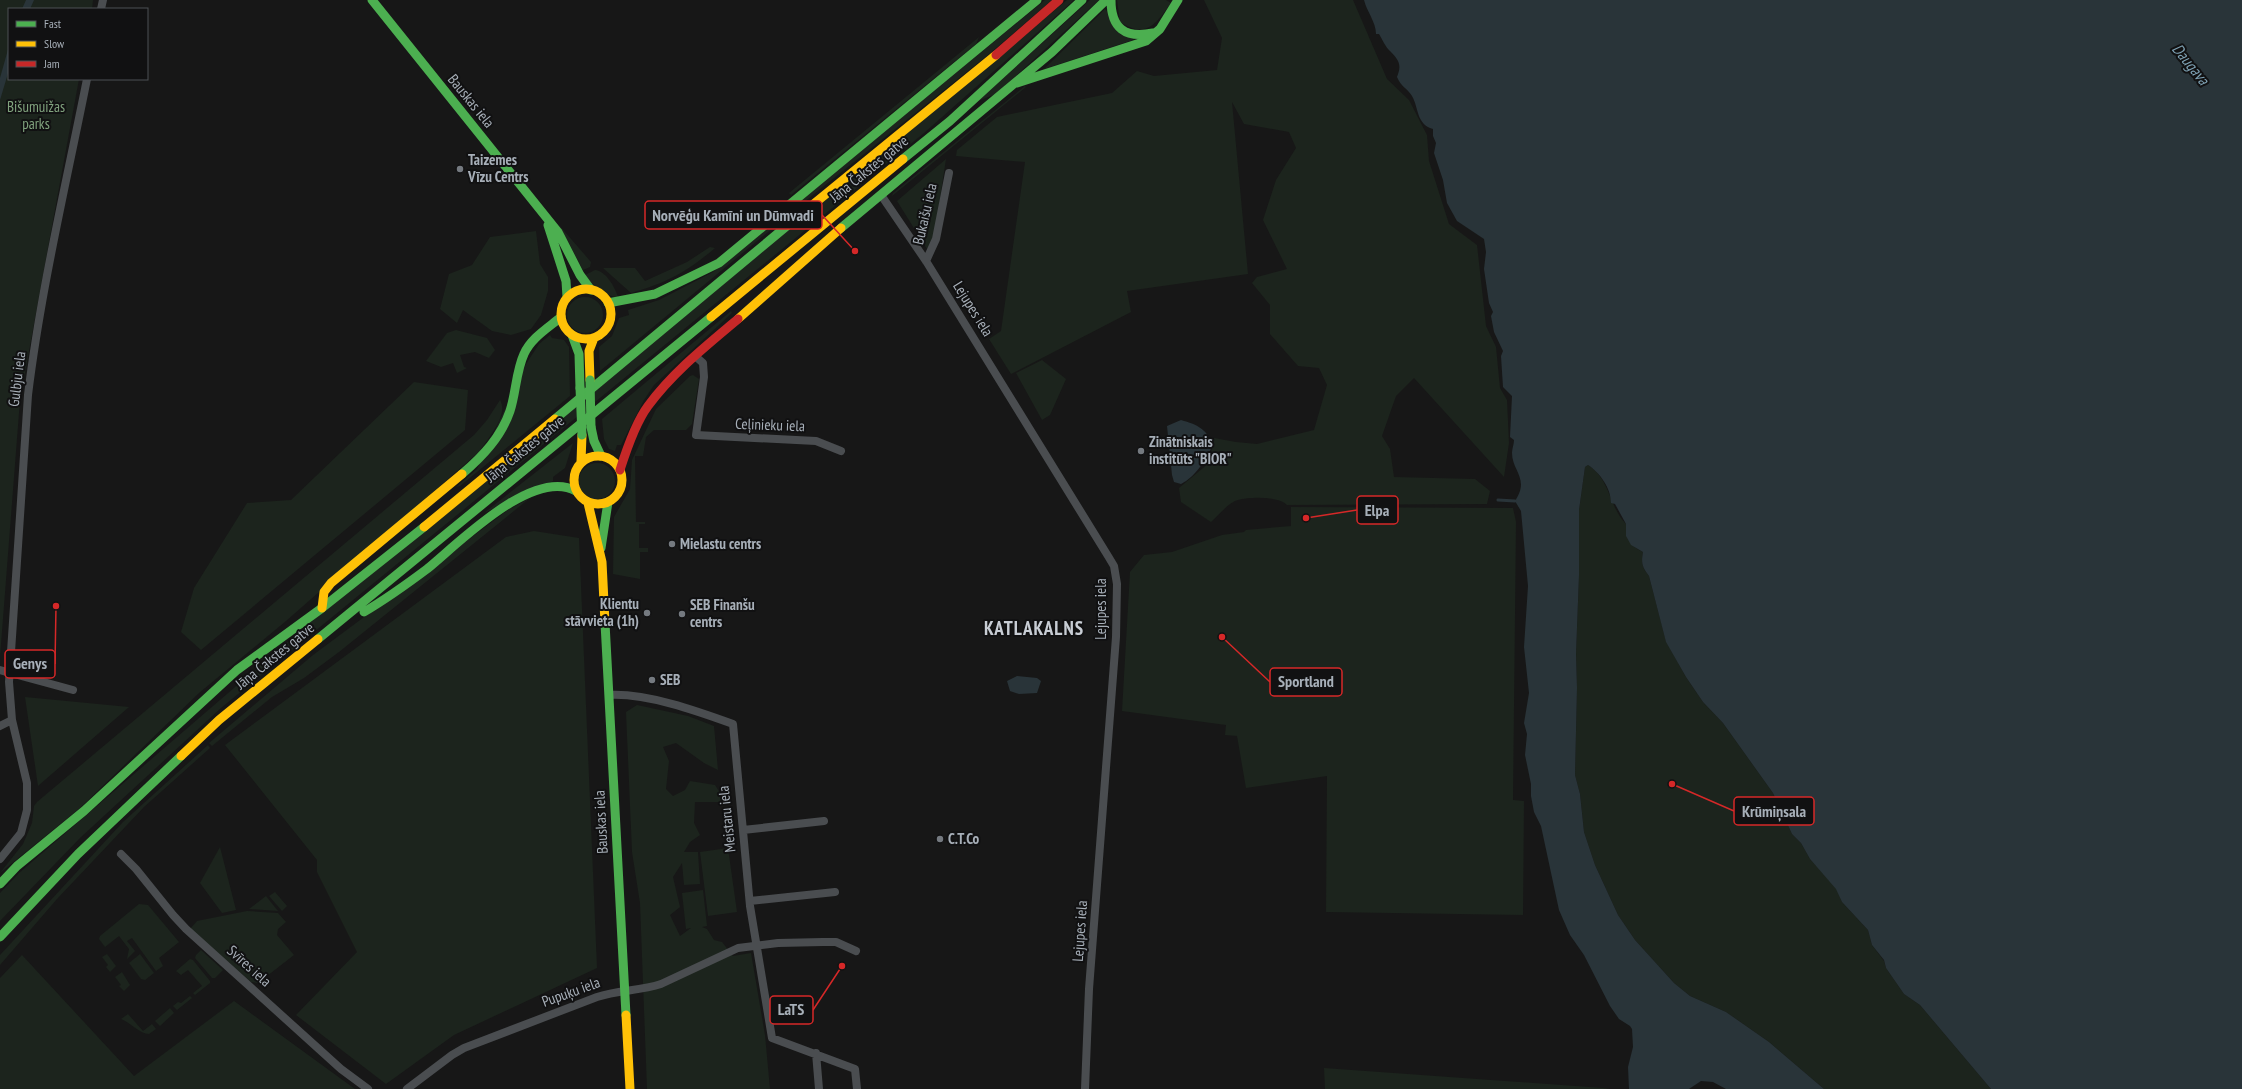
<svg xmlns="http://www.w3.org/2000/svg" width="2242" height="1089" viewBox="0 0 2242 1089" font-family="'PT Sans Narrow',sans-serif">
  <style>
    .green { fill: #1c241d }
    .water { fill: #293439 }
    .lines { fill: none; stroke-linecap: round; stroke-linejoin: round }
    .stream { stroke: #293439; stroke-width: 3 }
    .street { stroke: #4a4d50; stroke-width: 8 }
    .fast { stroke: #4caf50; stroke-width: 9 }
    .slow { stroke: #ffc107; stroke-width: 9 }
    .jam { stroke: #c62828; stroke-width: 9 }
    .fast-bridge { stroke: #4caf50; stroke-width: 9 }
    .poi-dot { fill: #757a80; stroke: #111112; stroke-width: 1.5 }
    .labels { text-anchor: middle; stroke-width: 4; stroke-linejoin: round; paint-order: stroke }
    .street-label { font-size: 15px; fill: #a7afb8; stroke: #111112 }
    .park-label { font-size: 15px; fill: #81a37e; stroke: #111112 }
    .poi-label { font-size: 15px; font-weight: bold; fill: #a7afb8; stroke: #111112; text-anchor: start }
    .water-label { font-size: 16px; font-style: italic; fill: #7ea1b3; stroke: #111112 }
    .district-label { font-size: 19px; font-weight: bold; letter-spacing: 1px; fill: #c8cdd4; stroke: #111112 }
    .leader { fill: none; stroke: #d62828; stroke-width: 1.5 }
    .callout-dot { fill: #d62828; stroke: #111112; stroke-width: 1.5 }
    .callout { fill: #111112; stroke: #d62828; stroke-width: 1.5 }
    .callout-label { font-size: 16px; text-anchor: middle; font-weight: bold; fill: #a7afb8 }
  </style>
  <rect width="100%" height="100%" fill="#171717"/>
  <path class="green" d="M0,0H93L92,9H9V79H79L20,400L0,657Z
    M1045,0H1052L988,55L814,194L600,371L599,347L612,336L619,318L629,315L628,310L659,300L713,272Z
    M1067,0H1074L924,133L221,708L80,838L0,921V893L19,873L306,626Z
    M1090,0H1099L996,94L978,101Z
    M1117,0H1166L1171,3C1156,24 1146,39 1120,22Z
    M1204,0H1353L1387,79L1409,100L1427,135L1429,161L1449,224L1477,245L1486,326L1496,347L1500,388L1507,400L1509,443L1504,477L1414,378L1396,396L1382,436L1390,449L1394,477L1475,479L1490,491L1487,504L1287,505C1278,496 1250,497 1238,500C1229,502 1218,516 1211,522L1181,502L1179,488L1209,463L1214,438L1236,442L1257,444L1314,430L1327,385L1319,368L1298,366L1270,334V305L1252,283L1257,277L1287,269L1263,220L1276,180L1296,148L1289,132L1244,124L1232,102L1248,274L1127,291L1131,312L1011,374L989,339L1001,331L1025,162L956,156L957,150L997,117L1112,93L1137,71L1154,76L1217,70L1222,38Z
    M1105,9L1133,40L1044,69Z
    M979,37L976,44L791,195L789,193Z
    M1025,86L1026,87L892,196L893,193Z
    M946,159L934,237L927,249L897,201Z
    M559,225L591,262L590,267L583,270Z
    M536,231L540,264L548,277V291L541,315L531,329L511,335L492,331L463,310L457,323L440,309L449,274L472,265L490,237Z
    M710,247L715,248C687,272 666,283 631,293L603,268H635L645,281L687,262Z
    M595,270C606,271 615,287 618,297C605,297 593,285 585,275Z
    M567 315a18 18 0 1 1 36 0a18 18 0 1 1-36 0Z
    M731,311L732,313L654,385L644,400L621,445H617L615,451L609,449L604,439L602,419Z
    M456,330L487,338L495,350L489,358L475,352L460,355L464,367L467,368L457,373L453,363L441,367L426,361L447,333Z
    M550,335L552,338L564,340L569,347L570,396L460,486L456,487L477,469L526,364L539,344Z
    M1042,360L1066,379L1050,415L1042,420L1016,373Z
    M693,375L699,379L692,424L686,430H654L646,437L643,456H635L636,522H645V524H639V548H648V552H640V579L613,574L614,517L630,489L632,460L656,409L690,376Z
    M414,382L468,390L465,430L201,650L181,632L194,588L247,503L291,500Z
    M500,400C509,415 488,438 480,451L286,621L199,693L80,808L0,873L23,844L32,823L34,806L37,802L474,435L487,420Z
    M573,443L565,468L553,477V481L484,513Z
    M579 481a18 18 0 1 1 36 0a18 18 0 1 1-36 0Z
    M1588,465C1611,480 1609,507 1626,524C1626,540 1630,545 1643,552C1641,563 1642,567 1649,576L1666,641L1686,677L1703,702L1723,723L1773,793L1792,834L1801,843L1810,859L1837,889L1842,902L1868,930L1872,945L1884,961L1886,968L1904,994L1920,1005L1991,1089H1824L1769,1042L1726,1012L1690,996L1674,983L1635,940L1618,915L1595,865L1584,832L1580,794L1575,775L1577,688L1576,654L1579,575V510L1585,467Z
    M530,498L339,652L304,678L272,697L212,746L209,743L313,655L508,510Z
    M1291,507L1513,508L1516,522L1513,800L1524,801L1523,915L1326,912L1327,776L1246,788L1237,736L1225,735L1226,725L1122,711L1130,572L1144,555L1172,552L1222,535L1244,532L1246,530L1291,526Z
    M534,531L579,538L597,968L454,1035L386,1084L296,1015L357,952L317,872V860L225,745L506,537Z
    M25,697L129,707L38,786Z
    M637,705L688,716L714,726L718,770L704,763L676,743L663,747L669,761L666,789L673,796L685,790L690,781L715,785L726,802H695L694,823L700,835L690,842L684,852H698L700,884L684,885L682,863L673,877L680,907L670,915L680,936L691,928L686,929L682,893L703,890L707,926L702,927L707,929L714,940L722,942L733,956L751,953L765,1035L770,1089H647L640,903L632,852L626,712Z
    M208,745L210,748L144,807L57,899L0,965V955L123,822Z
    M220,847L236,910L222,913L200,883Z
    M728,848L737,912L708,916L700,852Z
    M275,892L287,906L282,911L269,896Z
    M266,896L278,911L249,909Z
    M139,904L148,905L179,942L159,958L163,966L156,971L132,938L127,941L135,951L127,959L129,949L119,936L105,947L99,939L100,936Z
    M247,911L278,913L286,922L278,929L277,935L294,955L258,983L251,982L190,929L197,921Z
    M201,950L223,970L215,978H212L195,958L196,955Z
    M107,954L116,966L110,972L106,967L108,965L102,957Z
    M140,954L154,973L145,980L141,979L129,963Z
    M22,955L134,1076L234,1001L355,1089H0V978Z
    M190,959L193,960L210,981V983L195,995L193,993L202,986L188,970L181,975L176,971Z
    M122,972L130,985L124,991L119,986L121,985L115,977Z
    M190,996L192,998L177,1010L173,1006L178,1002L181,1003Z
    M170,1008L174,1013L160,1026L155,1021Z
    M128,1014L143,1031L152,1024L156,1029L149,1034C140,1034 131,1023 121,1019Z
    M1324,1068L1603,1088L1610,1089H1325Z"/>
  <path class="water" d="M26,0H34L30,9H22Z
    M1364,0H2242V1089H1991L1920,1005L1904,994L1886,968L1884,960L1872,945L1868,930L1842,902L1836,889L1810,859L1801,843L1792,834L1773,793L1723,723L1703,702L1686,677L1666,642L1649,576C1642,567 1641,563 1643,552L1631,545L1626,536V524L1615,504L1611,503C1611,488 1600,473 1588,465L1585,467L1579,510V575L1576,654L1577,688L1575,775L1580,794L1584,832L1595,865L1618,915L1635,940L1674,983L1690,996L1726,1012L1769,1042L1824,1089H1726L1713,1082L1701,1081L1689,1089H1629L1628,1067L1633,1047L1632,1029L1630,1026L1619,1019L1610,1006L1584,955L1570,935L1559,910L1541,826L1534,812L1531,796V784L1525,755L1527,734L1524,723L1529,693L1524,647L1528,586L1521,511L1515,501C1530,479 1512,471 1512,453C1512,449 1514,444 1514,440L1510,437L1512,396L1503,387L1501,356L1503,351L1494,332L1491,316L1493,312L1489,303L1484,269L1486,252L1484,239L1457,221L1447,203L1443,180L1434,153L1436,143L1433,136V129C1416,124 1419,108 1412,96C1407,88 1401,87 1397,77C1402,65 1399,60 1390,51C1386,48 1382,39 1379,34H1376C1376,22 1367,12 1364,0Z
    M9,46V70L0,100V78Z
    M1181,420C1198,425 1205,428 1213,444C1207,459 1195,477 1181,484L1174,482L1172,475L1167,426Z
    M1017,676L1037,678L1041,681L1037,693L1019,694L1010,691L1007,681Z"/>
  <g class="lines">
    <path class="stream" d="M1498,500L1515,501"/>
    <path class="street" d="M101,9L103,0
      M881,195L926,261L1108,556L1114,566L1117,584L1116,637L1089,989L1085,1089
      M926,261L936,239L949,173
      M695,356L703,363L704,377L696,435L816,441L841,451
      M0,670L73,690
      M609,695C647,693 697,711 733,724L750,906L772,1038L855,1069L857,1089
      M0,726L12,720
      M743,830L824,821
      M121,854L136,869L173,915L186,929L341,1069L368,1089
      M0,859L21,833L27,810V783L12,720L9,682L28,395C41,289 66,184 87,79
      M750,901L835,892
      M816,1053L819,1089
      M407,1089L452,1055L464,1048L597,997C618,990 640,991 661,984L738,948L778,943L823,942H836L856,951"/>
    <path class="fast" d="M372,0L558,232L580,275L591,290
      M1111,0C1111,28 1125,39 1153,33
      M1017,83L1146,41L1160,29L1178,0
      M903,159L950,121L1082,0
      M548,225L566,281L567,297
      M841,228L1052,52L1106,0
      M608,303L655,294L719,263L1037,0
      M572,335L579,354L580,388
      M555,419L788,225
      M591,427L594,441L601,456
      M462,474C483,456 501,437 510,411C516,393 516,371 524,354C531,338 548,328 561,317
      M601,548L608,502
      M364,612C386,599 407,584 427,569C459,543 533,467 576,491
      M605,623L626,1015
      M318,639L711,317
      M0,884L17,866L84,811L237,670L322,608L424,527
      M0,937L78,854L181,756"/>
    <path class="slow" d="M788,225L996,55
      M561 314a25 25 0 1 1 50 0a25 25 0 1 1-50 0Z
      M711,317L903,159
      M738,319L841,228
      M590,380L589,351L594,338
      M574 480a24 24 0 1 1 48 0a24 24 0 1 1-48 0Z
      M581,462L582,435
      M588,503L602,562L605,623
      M424,527L555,419
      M322,608L324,592L331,583L462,474
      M181,756L219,720L318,639
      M626,1015L630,1089"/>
    <path class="jam" d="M996,55L1059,0
      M620,470C626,451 636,422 648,406C673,372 706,346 738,319"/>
    <path class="fast-bridge" d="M590,380L591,427
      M580,388L582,435"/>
  </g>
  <g class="poi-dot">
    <circle cx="460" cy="169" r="4"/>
    <circle cx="1141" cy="451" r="4"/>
    <circle cx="672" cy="544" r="4"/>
    <circle cx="647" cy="613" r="4"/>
    <circle cx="682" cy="614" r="4"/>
    <circle cx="652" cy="680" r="4"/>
    <circle cx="940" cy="839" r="4"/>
  </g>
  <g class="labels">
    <g class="street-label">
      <text transform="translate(471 101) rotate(51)" y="5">Bauskas iela</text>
      <text transform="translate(869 169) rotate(-39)" y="5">Jāņa Čakstes gatve</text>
      <text transform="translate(925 214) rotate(-77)" y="5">Bukaišu iela</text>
      <text transform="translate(973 309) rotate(58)" y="5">Lejupes iela</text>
      <text transform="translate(17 379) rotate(-83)" y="5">Gulbju iela</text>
      <text transform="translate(770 425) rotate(2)" y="5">Ceļinieku iela</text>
      <text transform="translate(525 449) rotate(-39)" y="5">Jāņa Čakstes gatve</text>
      <text transform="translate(1101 609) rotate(-90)" y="5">Lejupes iela</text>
      <text transform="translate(275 656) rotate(-39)" y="5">Jāņa Čakstes gatve</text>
      <text transform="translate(727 819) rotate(-96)" y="5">Meistaru iela</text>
      <text transform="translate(601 822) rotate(-93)" y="5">Bauskas iela</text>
      <text transform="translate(1080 931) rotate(-86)" y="5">Lejupes iela</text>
      <text transform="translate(249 966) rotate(42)" y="5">Svīres iela</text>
      <text transform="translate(571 992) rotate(-20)" y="5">Pupuķu iela</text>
    </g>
    <g class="park-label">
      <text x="36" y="112">Bišumuižas<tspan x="36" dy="17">parks</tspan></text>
    </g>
    <g class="poi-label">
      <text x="468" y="165">Taizemes<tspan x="468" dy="17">Vīzu Centrs</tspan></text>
      <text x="1149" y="447">Zinātniskais<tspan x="1149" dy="17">institūts "BIOR"</tspan></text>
      <text x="680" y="549">Mielastu centrs</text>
      <text x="639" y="609" text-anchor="end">Klientu<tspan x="639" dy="17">stāvvieta (1h)</tspan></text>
      <text x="690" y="610">SEB Finanšu<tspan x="690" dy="17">centrs</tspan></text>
      <text x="660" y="685">SEB</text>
      <text x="948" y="844">C.T.Co</text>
    </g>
    <g class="water-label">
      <text transform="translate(2191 64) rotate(51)" y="6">Daugava</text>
    </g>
    <g class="district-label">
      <text x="1034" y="635">KATLAKALNS</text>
    </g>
  </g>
  <path class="leader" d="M855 251L822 215M1306 518L1357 510M56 606L55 664M1222 637L1270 682M1672 784L1734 811M842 966L813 1010"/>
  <g class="callout-dot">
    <circle cx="855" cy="251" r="4"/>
    <circle cx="1306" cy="518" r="4"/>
    <circle cx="56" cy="606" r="4"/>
    <circle cx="1222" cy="637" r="4"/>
    <circle cx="1672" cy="784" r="4"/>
    <circle cx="842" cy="966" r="4"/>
  </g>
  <g class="callout">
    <rect x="645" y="201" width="177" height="28" rx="4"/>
    <rect x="1357" y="496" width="41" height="28" rx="4"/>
    <rect x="5" y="650" width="50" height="28" rx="4"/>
    <rect x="1270" y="668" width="72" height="28" rx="4"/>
    <rect x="1734" y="797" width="80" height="28" rx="4"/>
    <rect x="770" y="996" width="43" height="28" rx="4"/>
  </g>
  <g class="callout-label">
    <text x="733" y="221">Norvēģu Kamīni un Dūmvadi</text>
    <text x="1377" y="516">Elpa</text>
    <text x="30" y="669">Genys</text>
    <text x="1306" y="687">Sportland</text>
    <text x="1774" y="817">Krūmiņsala</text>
    <text x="791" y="1015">LaTS</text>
  </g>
  <rect x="8" y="8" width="140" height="72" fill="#111112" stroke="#4d5054"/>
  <rect x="16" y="21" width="20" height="6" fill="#4caf50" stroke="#4d5054"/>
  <text x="44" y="28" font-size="12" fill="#a7afb8">Fast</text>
  <rect x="16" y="41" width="20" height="6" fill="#ffc107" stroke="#4d5054"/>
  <text x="44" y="48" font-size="12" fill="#a7afb8">Slow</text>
  <rect x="16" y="61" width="20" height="6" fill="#c62828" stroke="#4d5054"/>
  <text x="44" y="68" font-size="12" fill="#a7afb8">Jam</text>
</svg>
